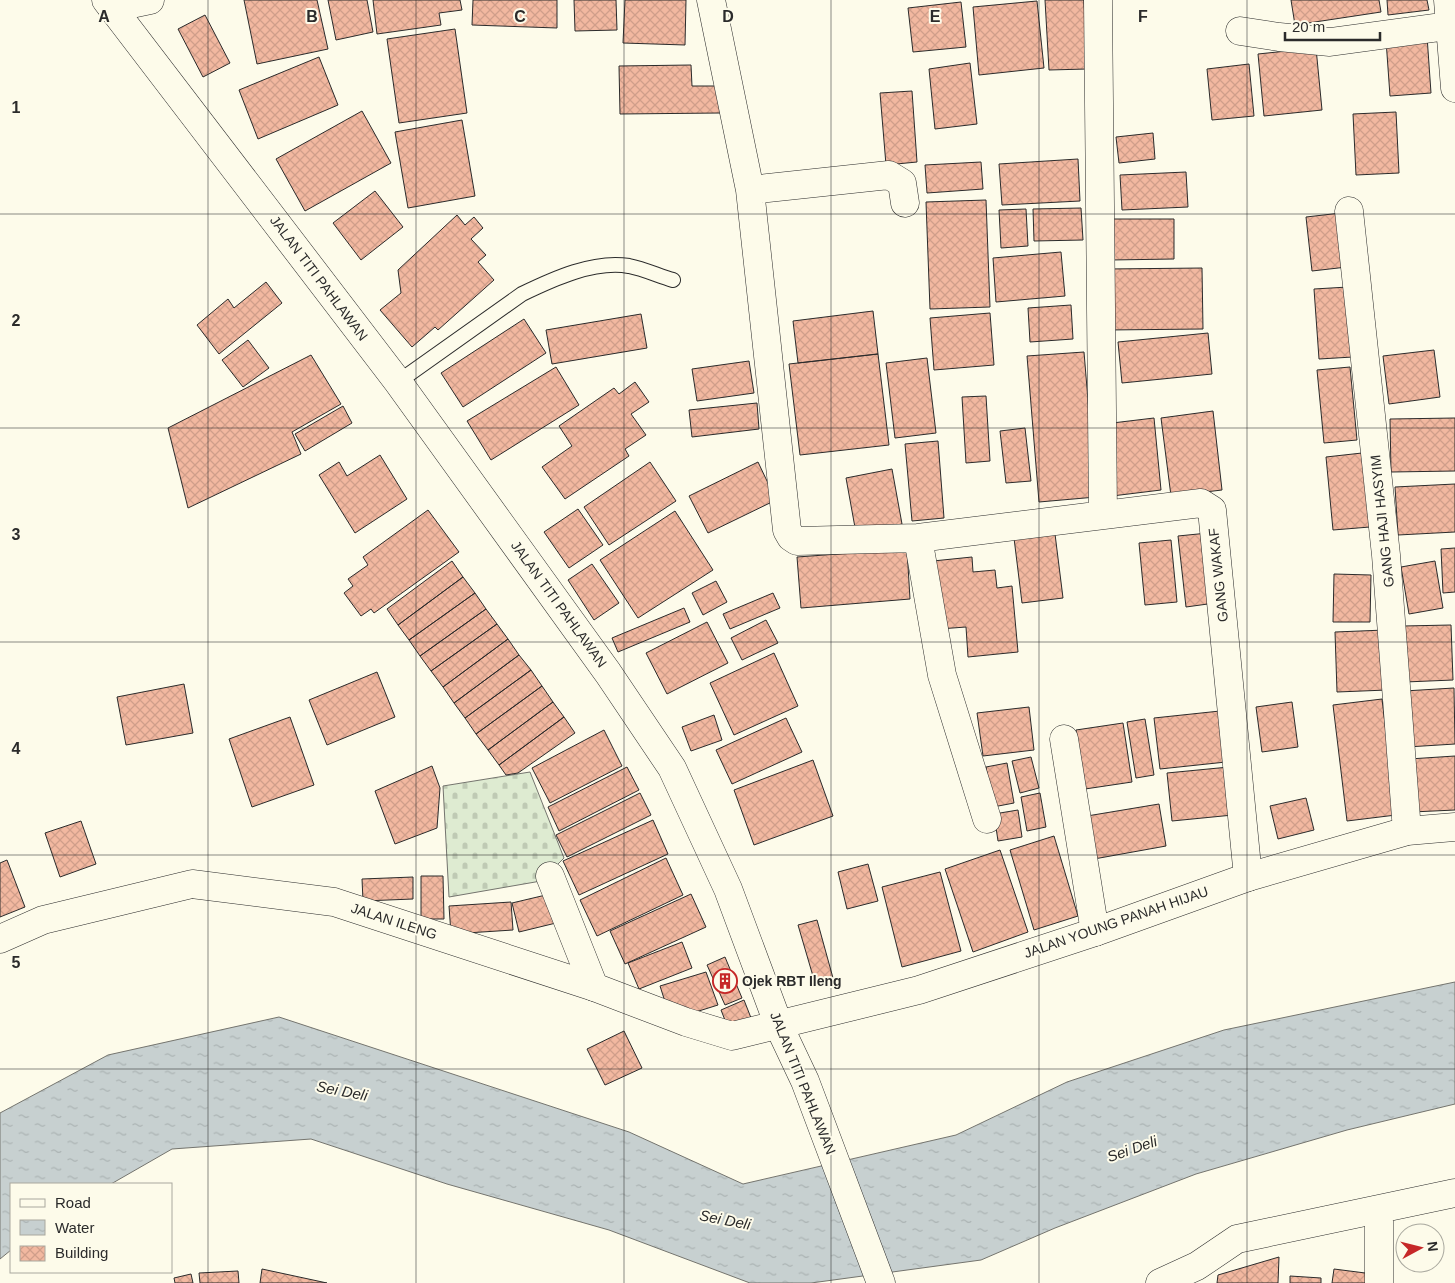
<svg xmlns="http://www.w3.org/2000/svg" width="1455" height="1283" viewBox="0 0 1455 1283" font-family="Helvetica,sans-serif">
  <style>
    .cemetery { fill: url(#cemetery-stones); stroke: #74746e }
    .water { fill: url(#water-ripples); stroke: #74746e }
    .building { fill: url(#building-cross-hatch); stroke: #2b2b2b }
    .lines { fill: none; stroke-linecap: round; stroke-linejoin: round }
    .service-casing { stroke: #2b2b2b; stroke-width: 16 }
    .minor-casing { stroke: #2b2b2b; stroke-width: 29 }
    .tertiary-casing { stroke: #2b2b2b; stroke-width: 29 }
    .primary-casing { stroke: #2b2b2b; stroke-width: 29 }
    .service { stroke: #fdfbea; stroke-width: 14 }
    .minor { stroke: #fdfbea; stroke-width: 28 }
    .tertiary { stroke: #fdfbea; stroke-width: 28 }
    .primary { stroke: #fdfbea; stroke-width: 28 }
    .grid { fill: none; stroke: #2b2b2b; stroke-width: 1; stroke-opacity: 0.55 }
    .labels { text-anchor: middle; stroke-width: 4; stroke-linejoin: round; paint-order: stroke }
    .street-label { font-size: 14px; fill: #2b2b2b; stroke: #fdfbea }
    .poi-label { font-size: 14px; font-weight: bold; fill: #2b2b2b; stroke: #fdfbea; text-anchor: start }
    .water-label { font-size: 15px; font-style: italic; fill: #2b2b2b; stroke: #fdfbea }
    .grid-label { font-size: 16px; text-anchor: middle; font-weight: bold; fill: #2b2b2b; stroke: #fdfbea; stroke-width: 4; stroke-linejoin: round; paint-order: stroke }
  </style>
  <defs>
    <pattern id="cemetery-stones" width="16" height="16" patternUnits="userSpaceOnUse" patternTransform="scale(1.25)"><rect width="16" height="16" fill="#deebd1"/><path d="M2 7V4a2 2 0 0 1 4 0v3zM10 15v-3a2 2 0 0 1 4 0v3z" fill="#bfcab4"/></pattern>
    <pattern id="water-ripples" width="26" height="14" patternUnits="userSpaceOnUse" patternTransform="scale(1.25)"><rect width="26" height="14" fill="#c7d0d0"/><path d="M2 4q2-2 4 0t4 0M15 11q2-2 4 0t4 0" fill="none" stroke="#abb3b3"/></pattern>
    <pattern id="building-cross-hatch" width="8" height="8" patternUnits="userSpaceOnUse" patternTransform="scale(1.25)"><rect width="8" height="8" fill="#f2b8a0"/><path d="M0 0l8 8M0 8l8-8" fill="none" stroke="#d09e8a"/></pattern>
  </defs>
  <rect width="100%" height="100%" fill="#fdfbea"/>
  <path class="cemetery" d="M530,772L564,858L541,881L449,897L443,786Z"/>
  <path class="water" d="M1455,982V1104L1347,1130L1196,1174L1055,1228L981,1260L811,1283H750L609,1230L447,1184L311,1139L172,1149L111,1184H11V1250L0,1259V1113L108,1055L279,1017L629,1132L743,1184L956,1135L1067,1082L1224,1030Z"/>
  <path class="building" d="M244,0H317L328,49L257,64Z
    M328,0H367L373,32L336,40Z
    M373,0H460L462,10L439,13L441,25L377,34Z
    M473,0H557V28L472,25Z
    M574,0H616L617,30L575,31Z
    M625,0H686L685,45L623,43Z
    M1045,0H1084L1087,69L1049,70Z
    M1291,0H1379L1381,12L1295,25Z
    M1387,0H1427L1429,10L1388,15Z
    M1037,1L1044,68L979,75L973,7Z
    M961,2L966,47L913,52L908,8Z
    M205,15L230,63L203,77L178,29Z
    M455,29L467,113L399,123L387,39Z
    M1427,36L1431,93L1390,96L1386,40Z
    M1316,48L1322,110L1264,116L1258,54Z
    M319,57L338,105L258,139L239,90Z
    M970,63L977,124L935,129L929,69Z
    M1249,64L1254,116L1212,120L1207,69Z
    M691,65L692,86H720V113L620,114L619,66Z
    M912,91L917,162L886,165L880,93Z
    M362,111L391,163L305,211L276,159Z
    M1396,112L1399,173L1356,175L1353,114Z
    M462,120L475,196L408,208L395,132Z
    M1153,133L1155,159L1119,163L1116,137Z
    M1078,159L1080,201L1002,205L999,164Z
    M981,162L983,189L927,193L925,165Z
    M1186,172L1188,207L1122,210L1120,175Z
    M375,191L403,227L361,260L333,223Z
    M986,200L990,307L930,309L926,202Z
    M1081,208L1083,240L1034,241L1033,209Z
    M1026,209L1028,246L1001,248L999,210Z
    M1341,213L1347,267L1312,271L1306,217Z
    M457,215L465,225L474,217L483,228L471,239L486,255L478,262L494,280L438,330L435,327L412,347L380,310L401,293L398,270Z
    M1111,219H1174V259L1111,260Z
    M1061,252L1065,296L996,302L993,258Z
    M1202,268L1203,329L1108,330L1107,269Z
    M266,282L282,303L219,354L197,325L228,299L234,308Z
    M1348,287L1353,357L1319,359L1314,289Z
    M1071,305L1073,339L1030,342L1028,308Z
    M873,311L878,354L798,363L793,321Z
    M990,313L994,365L934,370L930,318Z
    M641,314L647,348L552,364L546,330Z
    M524,319L546,353L463,407L441,373Z
    M1208,333L1212,374L1122,383L1118,342Z
    M248,340L269,368L243,387L222,360Z
    M1434,350L1440,397L1389,404L1383,356Z
    M1084,352L1096,497L1039,502L1027,356Z
    M878,354L889,445L800,455L789,364Z
    M311,355L341,404L292,432L301,454L188,508L168,428Z
    M927,358L936,433L895,438L886,363Z
    M749,361L754,393L697,401L692,369Z
    M556,367L579,405L491,460L467,421Z
    M1350,367L1357,440L1324,443L1317,370Z
    M635,382L649,402L631,414L646,435L625,449L629,456L565,499L542,467L572,446L559,426L614,388L619,394Z
    M986,396L990,461L966,463L962,397Z
    M757,403L759,429L692,437L689,410Z
    M343,406L352,423L305,451L295,434Z
    M1213,411L1222,490L1171,496L1161,418Z
    M1154,418L1161,490L1112,496L1104,424Z
    M1455,418V471L1391,472L1390,419Z
    M1025,428L1031,481L1006,483L1000,431Z
    M938,441L944,518L912,521L905,444Z
    M1362,453L1370,527L1333,530L1326,457Z
    M380,455L407,499L355,533L319,475L339,462L347,476Z
    M650,462L676,501L609,545L584,507Z
    M758,462L776,500L708,533L689,496Z
    M892,469L902,524L856,533L846,478Z
    M1455,484V532L1398,535L1395,487Z
    M578,509L603,545L569,568L544,532Z
    M428,510L459,552L374,613L371,609L361,616L344,593L353,586L348,579L368,565L363,557Z
    M675,511L713,570L638,618L600,560Z
    M1208,533L1215,603L1186,607L1178,536Z
    M1055,534L1063,598L1022,603L1014,538Z
    M1171,540L1177,602L1145,605L1139,543Z
    M1455,548V592L1443,593L1441,549Z
    M907,549L910,599L801,608L797,557Z
    M972,557L973,572L995,570L997,588L1012,586L1018,652L968,657L966,627L939,629L933,561Z
    M452,561L463,577L398,625L387,609Z
    M1435,561L1443,608L1409,614L1401,567Z
    M592,564L619,603L594,620L568,580Z
    M1334,574L1371,575L1370,622H1333Z
    M463,577L475,593L409,640L398,625Z
    M716,581L727,602L703,615L692,593Z
    M475,593L486,609L420,656L409,640Z
    M773,593L780,608L730,629L723,614Z
    M684,608L690,622L618,652L612,638Z
    M486,609L497,624L431,671L420,656Z
    M766,620L778,643L742,660L731,638Z
    M707,622L728,663L667,694L646,653Z
    M497,624L508,639L443,687L431,671Z
    M1451,625L1453,680L1405,682L1403,626Z
    M1385,630L1387,690L1337,692L1335,632Z
    M508,639L519,655L454,703L443,687Z
    M774,653L798,706L734,735L710,683Z
    M519,655L531,670L465,718L454,703Z
    M531,670L542,686L476,734L465,718Z
    M377,672L395,717L327,745L309,700Z
    M184,684L193,733L126,745L117,697Z
    M542,686L553,702L488,750L476,734Z
    M1454,688L1455,744L1407,747L1404,691Z
    M1382,699L1396,815L1347,821L1333,705Z
    M553,702L564,717L499,765L488,750Z
    M1292,702L1298,747L1262,752L1256,707Z
    M1029,707L1034,750L983,756L977,713Z
    M1220,711L1226,762L1160,769L1154,718Z
    M714,715L722,740L691,751L682,727Z
    M290,717L314,785L252,807L229,739Z
    M564,717L575,733L518,773L506,775L499,765Z
    M786,718L802,752L732,784L716,750Z
    M1145,719L1154,775L1136,778L1127,722Z
    M1123,723L1132,782L1085,789L1076,730Z
    M604,730L622,766L550,803L532,768Z
    M1455,756V810L1412,812L1409,759Z
    M1031,757L1039,788L1020,793L1012,761Z
    M813,760L833,816L754,845L734,790Z
    M1007,763L1014,803L993,807L986,767Z
    M432,766L440,788L437,828L395,844L375,791Z
    M627,767L639,790L559,831L548,807Z
    M1229,767L1233,815L1172,821L1167,773Z
    M640,793L651,815L567,857L556,835Z
    M1040,793L1046,827L1027,831L1021,797Z
    M1306,798L1314,830L1278,839L1270,806Z
    M1159,804L1166,846L1094,859L1087,816Z
    M1018,810L1022,837L998,841L994,814Z
    M653,820L668,854L579,895L563,861Z
    M81,821L96,864L60,877L45,833Z
    M1054,836L1078,916L1034,930L1010,850Z
    M1000,850L1028,932L973,952L945,869Z
    M666,858L683,895L597,936L580,900Z
    M7,860L25,907L0,917V863Z
    M868,864L878,901L847,909L838,872Z
    M940,872L961,951L902,967L882,887Z
    M421,876H443L444,919H421Z
    M413,877V899L363,901L362,879Z
    M550,894L556,923L519,932L512,903Z
    M691,894L706,927L625,964L610,931Z
    M511,902L513,930L451,934L449,906Z
    M817,920L833,978L815,983L798,925Z
    M682,942L692,968L639,989L628,963Z
    M725,957L742,998L725,1005L707,965Z
    M706,972L718,1005L686,1015L667,1008L660,986Z
    M744,1000L753,1023L730,1033L721,1010Z
    M624,1031L642,1068L605,1085L587,1049Z
    M1279,1257L1278,1283H1217L1218,1275Z
    M262,1269L327,1283H260Z
    M1334,1269L1373,1274L1372,1283H1332Z
    M238,1271L239,1283H200L199,1273Z
    M191,1274L193,1283H175L174,1278Z
    M1290,1276L1321,1278V1283H1290Z"/>
  <g class="lines">
    <defs>
      <path id="service" d="M398,382L522,294C553,279 594,260 629,266C644,269 659,276 673,280"/>
      <path id="minor" d="M711,0L750,190L787,530L791,537L797,541L918,538L1201,503L1212,510L1248,877
        M1098,0L1103,514
        M1448,0L1455,88
        M112,8L150,0
        M1240,31L1279,37L1330,42L1448,26
        M750,190L889,175L902,183L905,203
        M1349,211L1386,555L1407,831
        M918,538L942,675L987,819
        M1064,739L1095,932
        M550,876L594,987
        M1379,1210V1283
        M1160,1283L1197,1266L1237,1239L1455,1193"/>
      <path id="tertiary" d="M0,939L43,920L192,884L334,902L594,987L686,1022L732,1036L919,990L1095,932L1248,877L1407,831L1455,827"/>
      <path id="primary" d="M106,0L398,382L608,673L672,768L728,889L779,1026L805,1081L881,1283"/>
    </defs>
    <use href="#service" class="service-casing"/>
    <use href="#minor" class="minor-casing"/>
    <use href="#tertiary" class="tertiary-casing"/>
    <use href="#primary" class="primary-casing"/>
    <use href="#service" class="service"/>
    <use href="#minor" class="minor"/>
    <use href="#tertiary" class="tertiary"/>
    <use href="#primary" class="primary"/>
  </g>
  <path class="grid" d="M208,0V1283M416,0V1283M624,0V1283M831,0V1283M1039,0V1283M1247,0V1283M0,214H1455M0,428H1455M0,642H1455M0,855H1455M0,1069H1455"/>
  <defs>
    <symbol id="building-ring" viewBox="-11 -11 22 22"><circle r="9.5" fill="#fdfbea" stroke="#c62828" stroke-width="1.5"/><path d="M-4-6H4V6H1V3H-1V6H-4ZM-2.5-4.3h1.7v1.8h-1.7ZM.8-4.3h1.7v1.8H.8ZM-2.5-1h1.7V.8h-1.7ZM.8-1h1.7V.8H.8Z" fill="#c62828"/></symbol>
  </defs>
  <g fill-rule="evenodd">
    <use href="#building-ring" x="711" y="967" width="28" height="28"/>
  </g>
  <g class="labels">
    <g class="street-label">
      <text transform="translate(319 278) rotate(53)" y="5">JALAN TITI PAHLAWAN</text>
      <text transform="translate(1382 521) rotate(-96)" y="5">GANG HAJI HASYIM</text>
      <text transform="translate(1218 575) rotate(-96)" y="5">GANG WAKAF</text>
      <text transform="translate(559 604) rotate(54)" y="5">JALAN TITI PAHLAWAN</text>
      <text transform="translate(394 921) rotate(18)" y="5">JALAN ILENG</text>
      <text transform="translate(1116 922) rotate(-19)" y="5">JALAN YOUNG PANAH HIJAU</text>
      <text transform="translate(803 1083) rotate(68)" y="5">JALAN TITI PAHLAWAN</text>
    </g>
    <g class="poi-label">
      <text x="742" y="986">Ojek RBT Ileng</text>
    </g>
    <g class="water-label">
      <text transform="translate(342 1091) rotate(11)" y="5">Sei Deli</text>
      <text transform="translate(1132 1149) rotate(-19)" y="5">Sei Deli</text>
      <text transform="translate(725 1220) rotate(11)" y="5">Sei Deli</text>
    </g>
  </g>
  <g class="grid-label">
    <text x="104" y="22">A</text>
    <text x="312" y="22">B</text>
    <text x="520" y="22">C</text>
    <text x="728" y="22">D</text>
    <text x="935" y="22">E</text>
    <text x="1143" y="22">F</text>
    <text x="16" y="113">1</text>
    <text x="16" y="326">2</text>
    <text x="16" y="540">3</text>
    <text x="16" y="754">4</text>
    <text x="16" y="968">5</text>
  </g>
  <rect x="10" y="1183" width="162" height="90" fill="#fdfbea" stroke="#a9a89e"/>
  <rect x="20" y="1199" width="25" height="8" fill="#fdfbea" stroke="#a9a89e"/>
  <text x="55" y="1208" font-size="15" fill="#2b2b2b">Road</text>
  <rect x="20" y="1220" width="25" height="15" fill="url(#water-ripples)" stroke="#a9a89e"/>
  <text x="55" y="1233" font-size="15" fill="#2b2b2b">Water</text>
  <rect x="20" y="1246" width="25" height="15" fill="url(#building-cross-hatch)" stroke="#a9a89e"/>
  <text x="55" y="1258" font-size="15" fill="#2b2b2b">Building</text>
  <g transform="translate(1420 1248) rotate(83)"><circle r="24" fill="#fdfbea" stroke="#a9a89e"/>
  <path d="M0-4L9 19L0 12L-9 19Z" fill="#c62828"/>
  <text y="-8" font-size="14" font-weight="bold" text-anchor="middle" fill="#2b2b2b">N</text>
  </g>
  <path d="M1285 32v8h95v-8" fill="none" stroke="#2b2b2b" stroke-width="2.5"/>
  <text x="1292" y="32" font-size="15" fill="#2b2b2b" stroke="#fdfbea" stroke-width="4" paint-order="stroke">20 m</text>
</svg>
